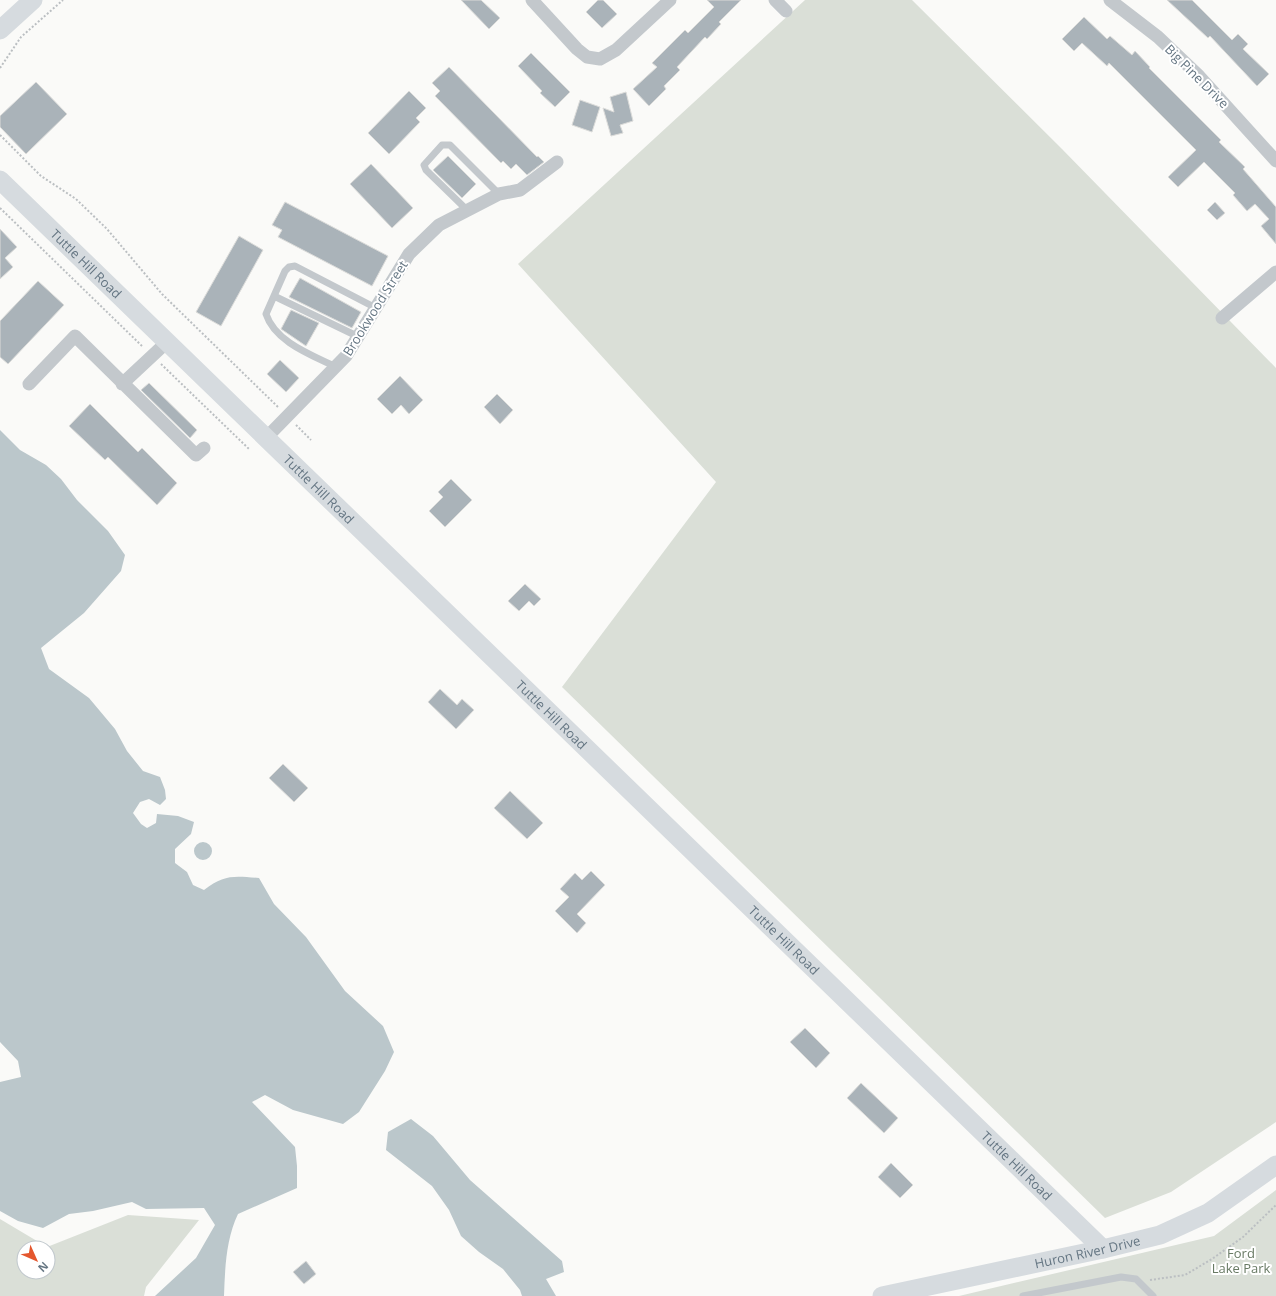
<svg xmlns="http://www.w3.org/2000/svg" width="1276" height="1296" viewBox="0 0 1276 1296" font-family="'Open Sans',sans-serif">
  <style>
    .green { fill: #dadfd7; fill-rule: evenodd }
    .water { fill: #bbc7cb }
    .building { fill: #aab3b9; stroke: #dcdcda }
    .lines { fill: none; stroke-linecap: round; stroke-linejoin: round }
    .path { stroke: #bbbfc2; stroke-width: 2; stroke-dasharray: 2 2; stroke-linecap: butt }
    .lane { stroke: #c3c8cc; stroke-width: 7 }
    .street { stroke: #c3c8cc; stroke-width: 13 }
    .secondary { stroke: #d6dbdf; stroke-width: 19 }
    .labels { text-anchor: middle; stroke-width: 4; stroke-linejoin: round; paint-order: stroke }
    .street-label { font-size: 13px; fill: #657683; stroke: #fff }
    .park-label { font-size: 13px; fill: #687a64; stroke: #fff }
  </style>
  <rect width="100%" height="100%" fill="#fafaf8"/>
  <path class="green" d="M805,0H912L1062,149L1276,368V1122L1171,1192L1105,1218L562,687L716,482L518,264Z
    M1276,1190V1296H959L1214,1236Z
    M128,1215L199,1220L146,1287L144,1296H0V1219L47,1247ZM24,1248H48V1272H24Z"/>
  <path class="water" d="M0,430L20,450L46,465L61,479L77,500L108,531L125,555L121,571L84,613L41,648L49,669L89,698L115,729L127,751L143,771L160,777L165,790L166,799L160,805L149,799L140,802L133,813L141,824L147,828L156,823L157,814L178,816L194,822L191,834L175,849V863L187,872L193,885L204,890C224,874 235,876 259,878L274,904L306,937L345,991L383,1026L394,1052L385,1071L359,1112L343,1124L293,1110L265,1095L252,1102L295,1147L297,1166V1188L238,1214C226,1239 225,1268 224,1296H155L196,1258L215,1225L204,1208L146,1209L132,1202L93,1211L69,1214L43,1228L18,1221L0,1211V1082L21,1077L18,1061L0,1042Z
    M194 851a9 9 0 1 1 18 0a9 9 0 1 1-18 0Z
    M411,1119L433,1136L470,1180L562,1261L564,1272L546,1279L556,1296H522L520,1290L503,1269L479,1252L461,1236L449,1210L432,1186L386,1150L388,1132Z"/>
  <path class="building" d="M461,0H481L500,18L489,29Z
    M598,0H603L617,14L602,28L586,12Z
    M707,0H741L719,22L721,24L707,39L705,37L677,67L680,70L664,86L666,89L649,106L633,89L657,67L652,63L685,30L688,33L714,7Z
    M1167,0H1192L1232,40L1238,34L1248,44L1243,49L1269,74L1257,86L1210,36L1208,38Z
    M1084,17L1107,39L1110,36L1132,55L1135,51L1150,67L1149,68L1221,140L1219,142L1245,167L1243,169L1276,207V244L1261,226L1269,219L1255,204L1247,211L1233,195L1235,193L1204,162L1178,187L1168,177L1196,150L1109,63L1107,66L1082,43L1074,51L1062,39Z
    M531,53L570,92L555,107L540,93L542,91L518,66Z
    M449,67L537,157L538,156L544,162L527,175L516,164L511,169L503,161L501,163L435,96L440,91L432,83Z
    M36,82L67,114L26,154L0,127V116Z
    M409,91L426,108L416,118L420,122L389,154L368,133Z
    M626,92L633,121L620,125L623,133L611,136L603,108L614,112L610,97Z
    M580,100L600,107L592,132L572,125Z
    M448,156L476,184L462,198L433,170Z
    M371,164L413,208L392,228L350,184Z
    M285,202L388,256L372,286L278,237L282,230L272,225Z
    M1215,202L1225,213L1217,220L1207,210Z
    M0,229L17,247L5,258L13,267L0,279Z
    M239,236L263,250L221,326L196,312Z
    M300,278L361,312L352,328L289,297Z
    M38,281L64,305L8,364L0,357V321Z
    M291,310L319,323L306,346L281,329Z
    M280,360L299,378L286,392L267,374Z
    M400,376L423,400L409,414L401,405L392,414L377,399Z
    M149,383L197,430L190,438L141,390Z
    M497,394L513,410L500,424L484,407Z
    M90,404L138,452L142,448L177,483L157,505L108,457L105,460L69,426Z
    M451,479L472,500L445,527L429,511L443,497L438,492Z
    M525,584L541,599L534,606L529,601L519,611L508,601Z
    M440,689L457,705L462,699L474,710L456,729L428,702Z
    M283,764L308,788L294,802L269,778Z
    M510,791L543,823L527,839L494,808Z
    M591,871L605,885L577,914L586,923L577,933L555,911L569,897L560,889L575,873L582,880Z
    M805,1028L830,1053L816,1068L790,1042Z
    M861,1083L898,1118L884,1133L847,1098Z
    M891,1163L913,1185L900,1198L878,1177Z
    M306,1261L316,1274L304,1284L293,1272Z"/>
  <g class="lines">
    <path class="path" d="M0,68L21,37L63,0
      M0,135L41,176L76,199L107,229L162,294L279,408
      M0,208L143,347
      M161,364L249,449
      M296,425L311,440
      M1150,1280L1185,1275L1212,1259L1243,1237L1276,1205"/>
    <path class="lane" d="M467,210L426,170L424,165L442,145H450L499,194
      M274,296L359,337
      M336,367C312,355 275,342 266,314L285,271L289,267L295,266L376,308
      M1023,1296L1121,1277L1136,1279L1153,1296"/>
    <path class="street" d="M532,0L577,49L587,57L600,59L616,50L670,0
      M775,0L786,11
      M1110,0L1158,37L1199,76L1276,161
      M1222,318L1276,272
      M29,384L75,336L196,455L204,448
      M122,384L167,342
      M266,438L346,356L409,254L439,225L499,194L520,190L557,162"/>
    <g class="secondary">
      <path d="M0,30L33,0"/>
      <path id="s1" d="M0,180L1103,1249"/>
      <path id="s2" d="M882,1296L1103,1249L1160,1235L1208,1213L1276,1165"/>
    </g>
  </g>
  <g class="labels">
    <g class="street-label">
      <text transform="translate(1197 76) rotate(45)" y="5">Big Pine Drive</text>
      <text dy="5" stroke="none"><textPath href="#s1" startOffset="120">Tuttle Hill Road</textPath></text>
      <text transform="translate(375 308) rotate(-58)" y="5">Brookwood Street</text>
      <text dy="5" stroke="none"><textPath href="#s1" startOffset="444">Tuttle Hill Road</textPath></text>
      <text dy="5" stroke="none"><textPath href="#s1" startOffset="768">Tuttle Hill Road</textPath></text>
      <text dy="5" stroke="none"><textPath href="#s1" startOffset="1092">Tuttle Hill Road</textPath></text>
      <text dy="5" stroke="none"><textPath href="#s1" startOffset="1416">Tuttle Hill Road</textPath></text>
      <text dy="5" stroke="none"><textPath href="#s2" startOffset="210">Huron River Drive</textPath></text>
    </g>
    <g class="park-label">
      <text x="1241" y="1258">Ford<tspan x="1241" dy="15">Lake Park</tspan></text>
    </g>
  </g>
  <g transform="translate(36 1260) rotate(135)"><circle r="19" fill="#ffffff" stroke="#c1c8cd"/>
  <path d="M0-3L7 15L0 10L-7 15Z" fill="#e4572e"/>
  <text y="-6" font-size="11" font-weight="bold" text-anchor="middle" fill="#657683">N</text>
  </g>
</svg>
